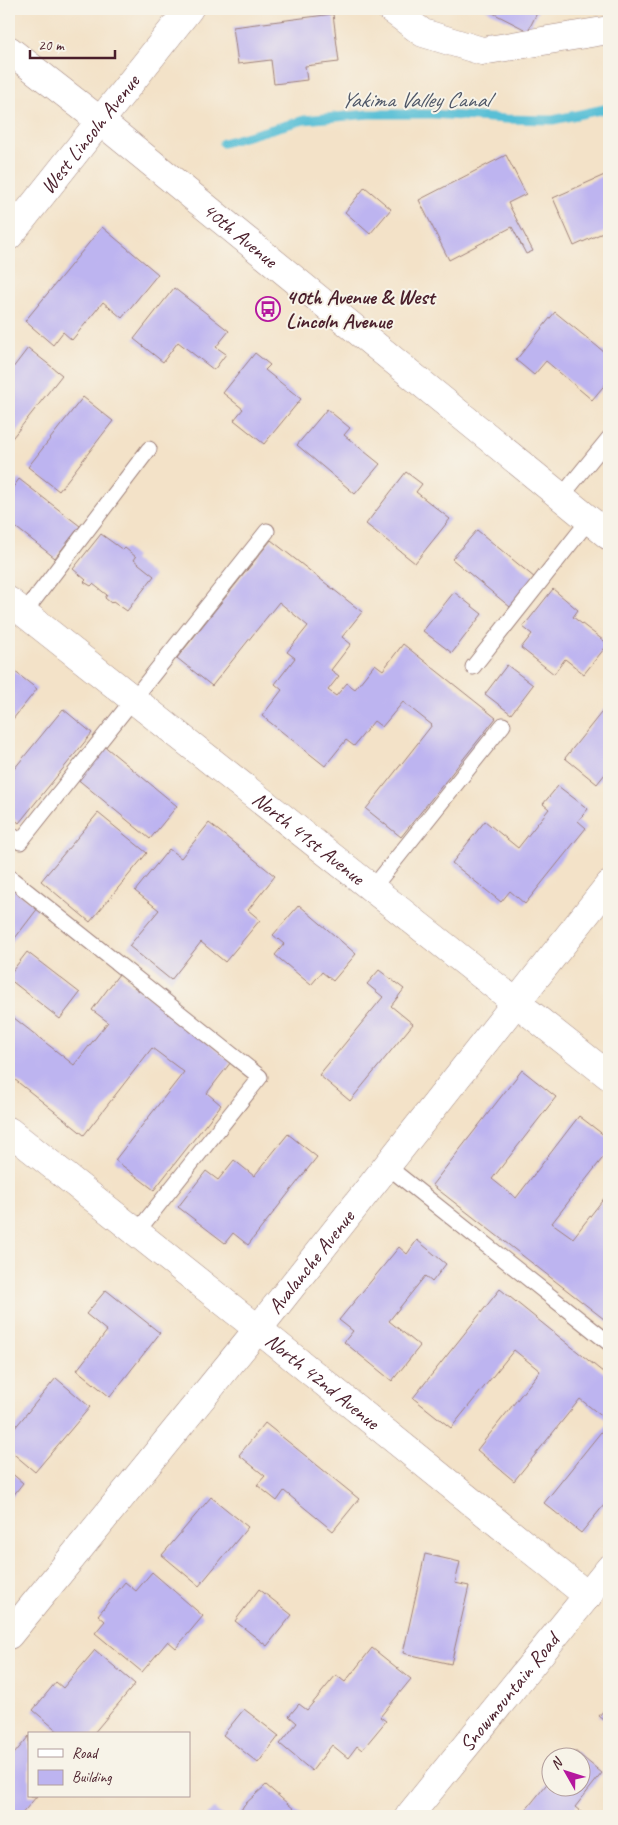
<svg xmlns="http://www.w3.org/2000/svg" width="618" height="1825" viewBox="0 0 618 1825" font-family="Caveat,sans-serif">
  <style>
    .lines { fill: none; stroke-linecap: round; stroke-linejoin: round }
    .stream { stroke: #58bfd6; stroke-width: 9 }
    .building { fill: #bdb4f0 }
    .service-casing { stroke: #9e807a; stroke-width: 17 }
    .minor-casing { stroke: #9e807a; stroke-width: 29 }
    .tertiary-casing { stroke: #9e807a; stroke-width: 29 }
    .primary-casing { stroke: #9e807a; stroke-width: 29 }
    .service { stroke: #fff; stroke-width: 15 }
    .minor { stroke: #fff; stroke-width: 28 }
    .tertiary { stroke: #fff; stroke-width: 28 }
    .primary { stroke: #fff; stroke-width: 28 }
    .labels { text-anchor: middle; stroke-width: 4; stroke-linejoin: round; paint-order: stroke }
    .street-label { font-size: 21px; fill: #4a1f2b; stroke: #f7f3e8 }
    .poi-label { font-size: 21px; font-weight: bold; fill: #4a1f2b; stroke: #f7f3e8; text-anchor: start }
    .water-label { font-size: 22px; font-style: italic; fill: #4f5767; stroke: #f7f3e8 }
  </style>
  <rect width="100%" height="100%" fill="#f7f3e8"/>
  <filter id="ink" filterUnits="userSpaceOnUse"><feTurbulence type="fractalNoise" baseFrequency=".02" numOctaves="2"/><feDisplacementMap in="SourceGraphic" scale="10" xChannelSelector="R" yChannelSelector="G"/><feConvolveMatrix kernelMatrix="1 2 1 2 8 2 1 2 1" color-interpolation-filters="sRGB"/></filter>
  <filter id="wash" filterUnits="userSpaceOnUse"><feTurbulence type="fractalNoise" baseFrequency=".0096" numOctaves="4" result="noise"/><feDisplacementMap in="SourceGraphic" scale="20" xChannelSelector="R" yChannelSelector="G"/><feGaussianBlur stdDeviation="1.12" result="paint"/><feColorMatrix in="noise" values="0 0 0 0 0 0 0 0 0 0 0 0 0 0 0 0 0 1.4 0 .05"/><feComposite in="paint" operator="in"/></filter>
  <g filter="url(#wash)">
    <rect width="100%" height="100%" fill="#f3e2c8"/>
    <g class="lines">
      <path class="stream" d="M223,143L304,120L369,114H432L505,119L553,120L609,108"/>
    </g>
    <g id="blocks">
      <path class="building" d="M485,9H539L528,31Z
        M333,14L339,62L305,66L307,80L274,84L271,60L238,64L233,27Z
        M506,155L526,194L508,203L533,251L526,254L512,227L449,260L419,200Z
        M609,173V230L574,246L553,198Z
        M365,187L391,209L370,234L345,212Z
        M102,227L158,274L122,318L103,302L72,340L63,332L53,345L25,321Z
        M174,288L229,331L216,347L226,354L214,370L178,342L163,362L134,339Z
        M555,312L609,356V382L608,381L592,400L546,361L534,375L516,360Z
        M28,348L62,375L9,442V373Z
        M255,353L270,365L265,370L301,399L264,444L234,420L243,409L223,393Z
        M83,397L113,421L59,491L28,467Z
        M327,409L350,428L344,435L380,464L355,494L297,445Z
        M406,472L422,484L416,492L450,519L415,563L366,524Z
        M19,479L80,526L55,558L9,522V493Z
        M477,530L535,578L510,607L452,559Z
        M101,534L123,550L125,548L136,557L134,560L154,576L127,611L113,601L111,603L105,598L107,595L93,584L91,586L84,582L86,580L73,569Z
        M271,540L362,612L342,637L351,644L331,670L339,676L328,690L336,696L347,683L355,689L375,664L383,670L403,644L496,718L401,837L366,809L432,725L403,702L382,727L374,721L354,746L346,740L325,766L262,716L282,690L275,684L295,658L287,652L308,626L279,602L212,686L177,658Z
        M553,589L578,610L573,617L608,644L584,674L565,659L554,674L521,648L532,634L523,627Z
        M454,592L482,614L452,653L423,631Z
        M507,665L533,685L511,714L485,694Z
        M9,667L37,689L9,724Z
        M609,703V769L597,784L565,758Z
        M63,709L92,733L19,823L9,815V764L14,769Z
        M102,744L177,806L150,839L75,777Z
        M558,786L588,809L578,821L586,828L525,904L510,891L501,902L452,863L485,821L518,848L549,809L543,804Z
        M98,813L147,853L90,922L41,881Z
        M209,823L275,876L248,910L260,920L225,962L201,942L171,980L129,946L159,910L135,891L169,849L181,858Z
        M9,885L38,908L9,946Z
        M299,905L356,954L333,981L322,972L311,985L275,955L284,944L273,935Z
        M27,952L80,993L60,1019L9,979V975Z
        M379,970L404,989L391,1006L413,1024L350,1101L319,1075L383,997L367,984Z
        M119,974L231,1062L207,1093L221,1105L154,1190L115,1160L184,1072L152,1048L84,1135L9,1075V1014L74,1065L108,1022L92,1010Z
        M522,1070L556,1097L492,1179L516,1198L579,1116L609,1139V1150L552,1223L573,1238L609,1192V1323L432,1185Z
        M288,1134L317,1157L248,1245L233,1233L225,1243L178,1207L206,1171L218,1180L234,1160L254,1176Z
        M417,1240L446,1264L432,1282L425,1276L389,1321L420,1346L392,1381L344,1342L353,1331L339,1320L399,1247L407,1254Z
        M500,1289L609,1377V1499L581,1533L544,1503L609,1422L580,1399L514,1481L477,1450L540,1371L514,1350L451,1428L413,1398Z
        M106,1290L160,1333L110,1397L77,1370L107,1331L86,1314Z
        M56,1378L90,1407L35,1472L9,1450V1435Z
        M265,1423L359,1499L333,1531L284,1491L277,1501L257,1485L265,1476L239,1455Z
        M9,1471L23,1483L9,1501Z
        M211,1497L248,1527L199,1586L162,1555Z
        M425,1554L460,1562L455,1583L469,1586L451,1664L403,1653Z
        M152,1572L203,1616L176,1648L168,1641L142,1672L95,1633L105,1621L98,1615L125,1582L136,1591Z
        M259,1589L292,1615L267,1646L235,1621Z
        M372,1648L411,1679L380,1717L386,1721L362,1750L357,1746L348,1758L332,1745L312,1771L280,1744L297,1723L289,1716L299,1704L307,1710L336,1675L345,1682Z
        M95,1650L135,1684L93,1734H61L33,1710L56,1682L63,1688Z
        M609,1704V1724L599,1716Z
        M244,1709L279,1736L258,1763L223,1735Z
        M29,1736V1796H37L20,1816H10L9,1760Z
        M574,1750L602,1773L575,1807L586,1816H521L550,1780V1788H580V1758H568Z
        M266,1785L302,1816H238L244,1805Z
        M213,1808L223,1816H206Z"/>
    </g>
  </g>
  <g filter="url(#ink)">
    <use href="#blocks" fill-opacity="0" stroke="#9e807a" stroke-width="1"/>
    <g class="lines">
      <defs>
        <path id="service" d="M561,497L609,438
          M24,613L149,449
          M473,667L589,520
          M9,833L20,842L267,531
          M9,877L260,1077L136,1233
          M372,889L503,725
          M387,1166L609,1343"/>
        <g id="minor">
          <path d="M391,9L423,33L482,51L609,30"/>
          <path id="s1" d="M9,601L609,1076"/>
          <path id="s2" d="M9,1131L258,1329L588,1596"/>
          <path id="s3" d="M9,1635L258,1329L609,885"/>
          <path id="s4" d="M409,1816L609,1569"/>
        </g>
        <g id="tertiary">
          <path id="s5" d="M9,236L189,9"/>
        </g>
        <g id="primary">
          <path id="s6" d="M9,50L99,120L609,536"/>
        </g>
      </defs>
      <use href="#service" class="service-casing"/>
      <use href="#minor" class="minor-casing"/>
      <use href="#tertiary" class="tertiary-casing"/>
      <use href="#primary" class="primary-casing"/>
      <use href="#service" class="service"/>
      <use href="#minor" class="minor"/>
      <use href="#tertiary" class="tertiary"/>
      <use href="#primary" class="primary"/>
    </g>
  </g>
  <defs>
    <symbol id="bus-ring" viewBox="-11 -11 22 22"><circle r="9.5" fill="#f7f3e8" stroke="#b5179e" stroke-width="1.5"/><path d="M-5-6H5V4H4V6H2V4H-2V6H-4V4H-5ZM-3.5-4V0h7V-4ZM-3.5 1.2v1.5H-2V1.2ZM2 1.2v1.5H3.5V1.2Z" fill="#b5179e"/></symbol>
  </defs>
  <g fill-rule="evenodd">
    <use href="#bus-ring" x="254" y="295" width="28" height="28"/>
  </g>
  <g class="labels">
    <g class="street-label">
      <text dy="7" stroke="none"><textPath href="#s5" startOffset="130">West Lincoln Avenue</textPath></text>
      <text dy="7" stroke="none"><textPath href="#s6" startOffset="296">40th Avenue</textPath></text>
      <text dy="7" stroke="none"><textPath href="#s1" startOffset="382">North 41st Avenue</textPath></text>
      <text dy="7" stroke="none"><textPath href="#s3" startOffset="480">Avalanche Avenue</textPath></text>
      <text dy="7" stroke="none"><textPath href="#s2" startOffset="401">North 42nd Avenue</textPath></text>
      <text dy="7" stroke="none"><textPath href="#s4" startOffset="159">Snowmountain Road</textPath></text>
    </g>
    <g class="poi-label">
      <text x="286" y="304">40th Avenue &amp; West<tspan x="286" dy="24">Lincoln Avenue</tspan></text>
    </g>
    <g class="water-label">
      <text x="415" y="107">Yakima Valley Canal</text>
    </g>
  </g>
  <rect width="618" height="1825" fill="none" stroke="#f7f3e8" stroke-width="30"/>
  <rect x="28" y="1732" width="162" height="65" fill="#f7f3e8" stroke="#b29e9c"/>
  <rect x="38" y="1749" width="25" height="8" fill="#ffffff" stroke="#b29e9c"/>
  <text x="72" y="1758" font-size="15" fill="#4a1f2b">Road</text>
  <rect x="38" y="1770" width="25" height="15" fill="#bdb4f0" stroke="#b29e9c"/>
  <text x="72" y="1782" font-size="15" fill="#4a1f2b">Building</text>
  <g transform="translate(566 1772) rotate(309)"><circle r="24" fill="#f7f3e8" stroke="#b29e9c"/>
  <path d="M0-4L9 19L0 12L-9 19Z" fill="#b5179e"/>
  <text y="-8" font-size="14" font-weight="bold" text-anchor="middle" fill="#4a1f2b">N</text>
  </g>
  <path d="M30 50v8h85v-8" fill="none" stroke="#4a1f2b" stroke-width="2.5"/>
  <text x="38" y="50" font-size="15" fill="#4a1f2b" stroke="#f7f3e8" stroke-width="4" paint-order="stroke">20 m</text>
</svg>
